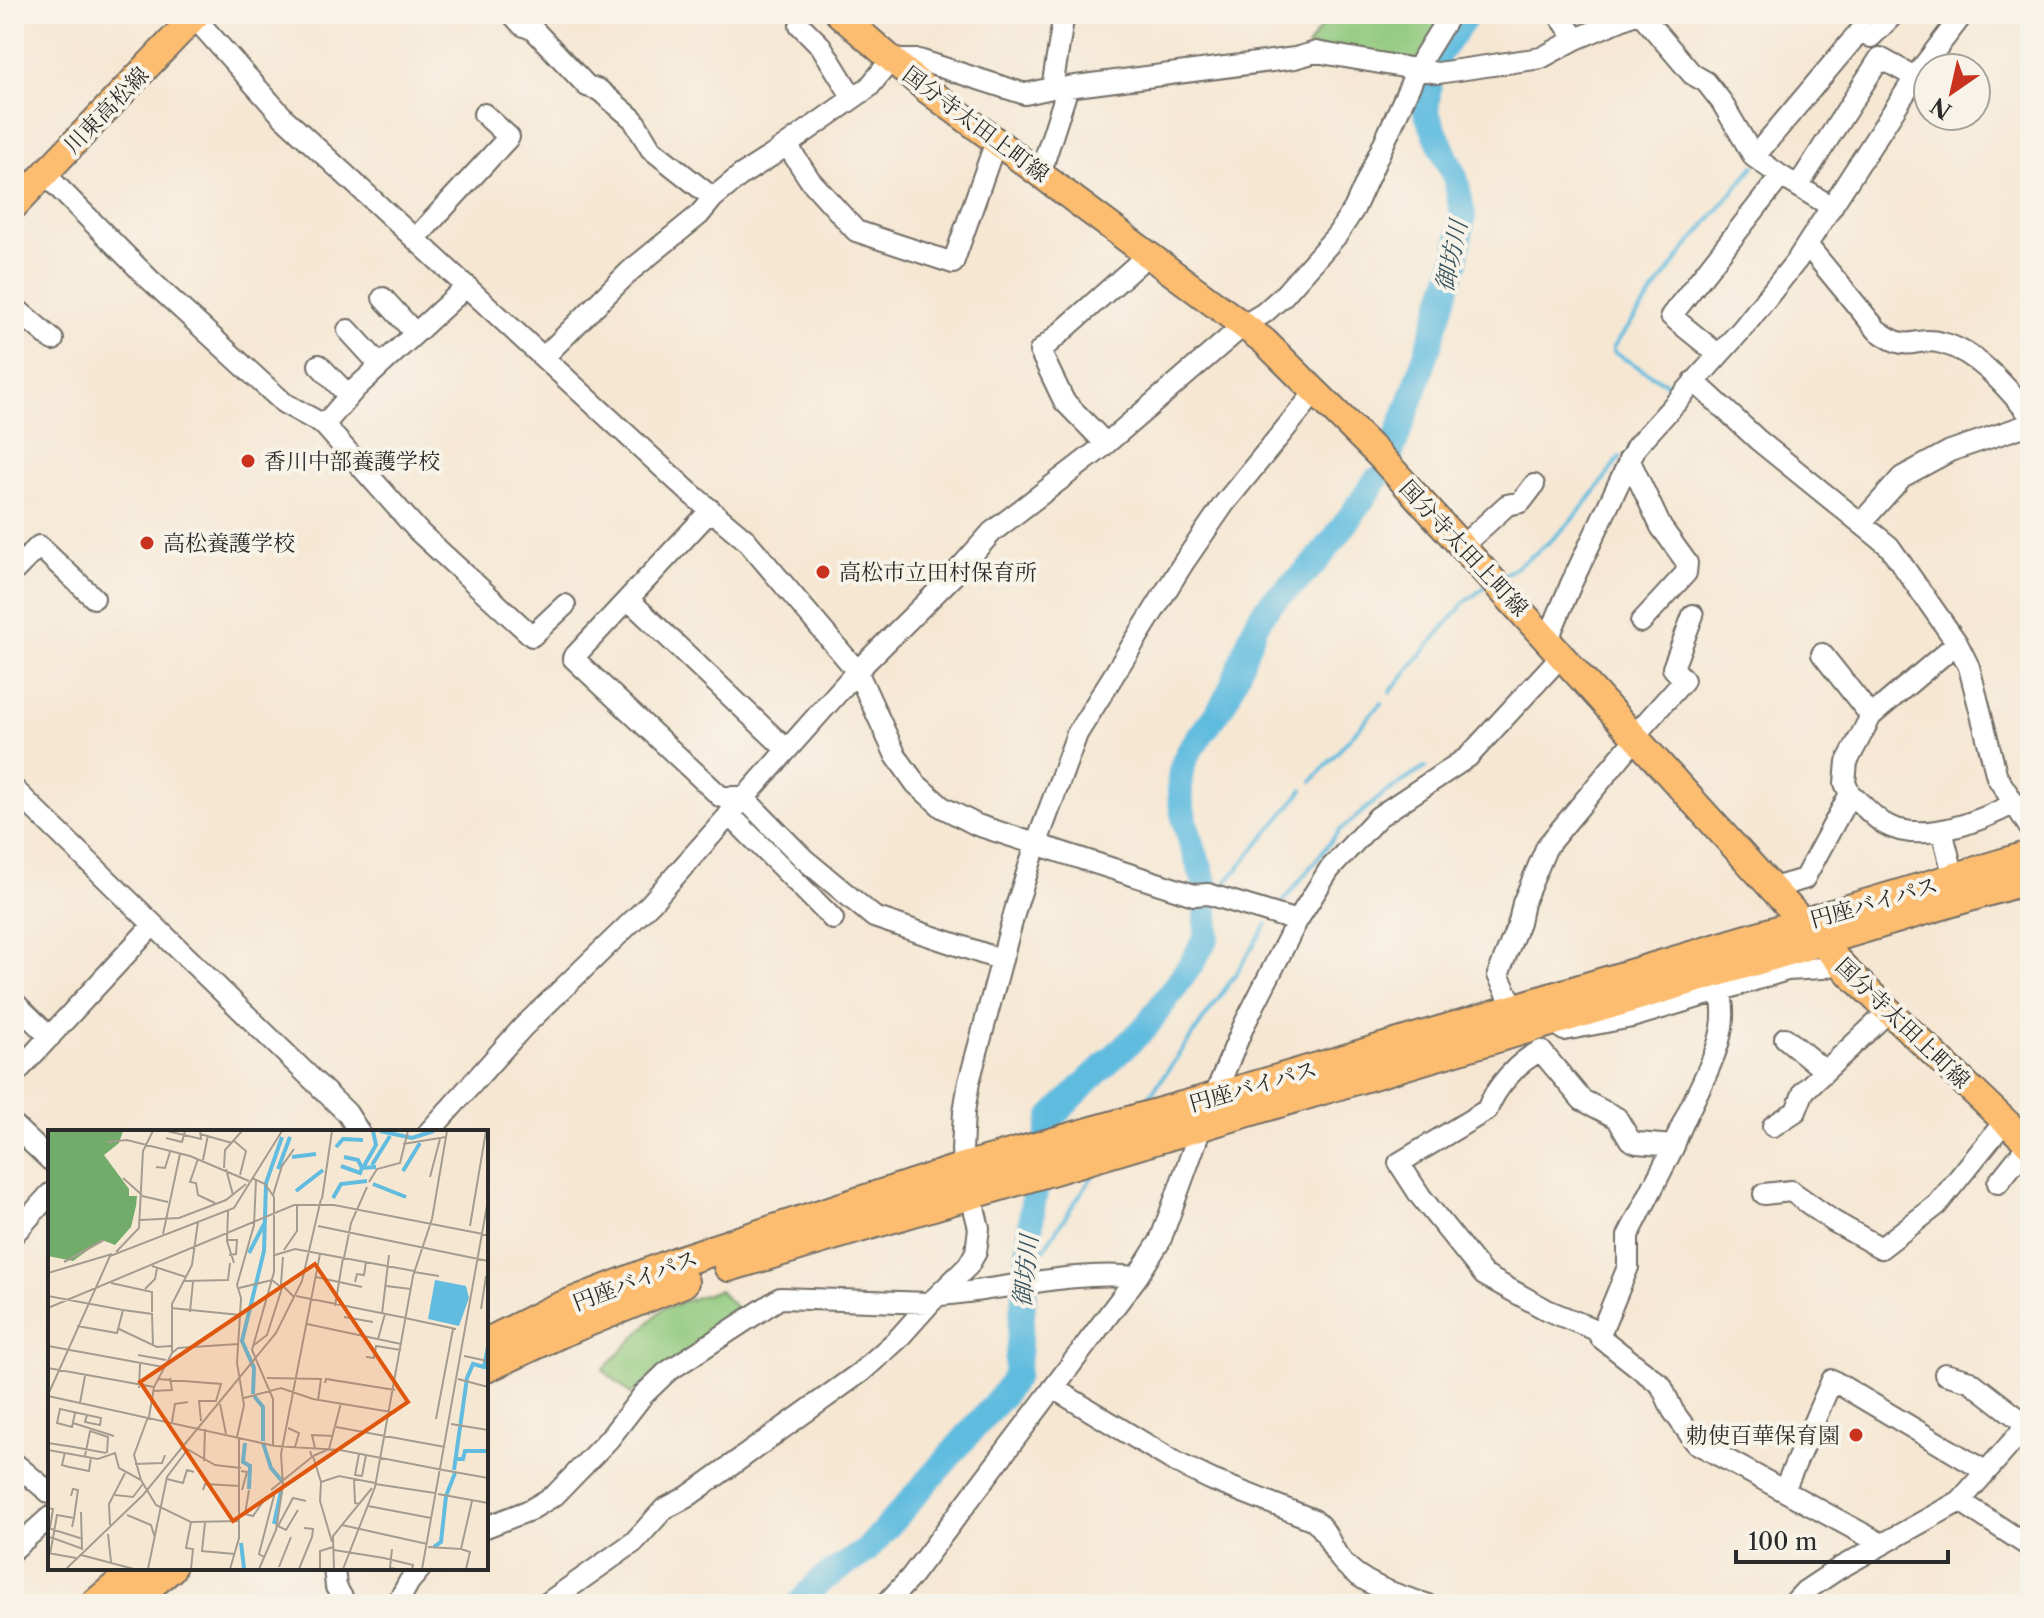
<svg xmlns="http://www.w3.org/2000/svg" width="2044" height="1618" viewBox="0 0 2044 1618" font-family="'Libre Caslon Text','Noto Serif JP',serif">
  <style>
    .green { fill: #8ec77a; stroke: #5c7952; stroke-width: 2 }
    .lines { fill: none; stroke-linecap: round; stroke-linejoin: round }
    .stream { stroke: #61bcdf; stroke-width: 4 }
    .river { stroke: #61bcdf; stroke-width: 26 }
    .minor-casing { stroke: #726d66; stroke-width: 24 }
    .major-casing { stroke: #726d66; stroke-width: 30 }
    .highway-casing { stroke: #726d66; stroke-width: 34 }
    .minor { stroke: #fff; stroke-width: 20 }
    .major { stroke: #fcbd6f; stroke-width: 26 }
    .highway { stroke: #fcbd6f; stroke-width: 30 }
    .poi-dot { fill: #c8321e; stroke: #f7f3e8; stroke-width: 3 }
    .labels { text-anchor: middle; stroke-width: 8; stroke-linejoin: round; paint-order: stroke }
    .street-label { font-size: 22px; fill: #2b2b2b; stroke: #f7f3e8 }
    .poi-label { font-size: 22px; fill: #2b2b2b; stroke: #f7f3e8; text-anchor: start }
    .water-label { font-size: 24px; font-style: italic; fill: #3b5661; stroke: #f7f3e8 }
    .inset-river { fill: none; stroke: #61bcdf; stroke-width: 4 }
    .inset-road { fill: none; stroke: #a59c90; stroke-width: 2 }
    .view { fill: #df570e; fill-opacity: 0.15; stroke: #df570e; stroke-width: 4 }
    .inset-edge { fill: none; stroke: #2b2b2b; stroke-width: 4 }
  </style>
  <rect width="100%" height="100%" fill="#f7f3e8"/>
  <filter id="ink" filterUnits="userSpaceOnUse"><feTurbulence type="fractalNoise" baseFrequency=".0125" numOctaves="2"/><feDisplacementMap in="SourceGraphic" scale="16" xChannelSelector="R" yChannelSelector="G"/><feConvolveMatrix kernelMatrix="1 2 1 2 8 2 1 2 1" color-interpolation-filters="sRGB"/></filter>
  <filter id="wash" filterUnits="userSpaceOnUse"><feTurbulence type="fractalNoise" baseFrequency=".006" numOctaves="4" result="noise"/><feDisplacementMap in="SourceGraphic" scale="32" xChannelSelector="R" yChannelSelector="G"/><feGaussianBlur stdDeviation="1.8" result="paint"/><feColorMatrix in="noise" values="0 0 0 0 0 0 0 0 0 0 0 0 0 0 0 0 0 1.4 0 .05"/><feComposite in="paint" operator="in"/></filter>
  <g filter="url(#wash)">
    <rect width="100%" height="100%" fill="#f6e7d3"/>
    <path class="green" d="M1330,14H1445L1418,60L1307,47Z
      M719,1290L741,1313L631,1394L603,1370L662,1309Z"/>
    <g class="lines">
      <path class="stream" d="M1660,406L1669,385L1613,352V347L1684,251L1754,166
        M1502,576C1560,541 1582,511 1620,457
        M1390,692L1464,603L1485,587
        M1312,781L1381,703
        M1220,890L1303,790
        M1280,906L1338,832L1385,793L1426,767
        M1144,1104L1235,975L1267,924
        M1026,1271L1041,1253L1098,1168"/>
      <path class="river" d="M1389,458L1415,389L1455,264L1463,216L1456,180L1426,112L1429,83L1439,53L1468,14
        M1206,886C1196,855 1177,811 1180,779C1182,750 1208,729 1222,706C1238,679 1244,648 1258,621C1269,600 1289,589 1305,573C1332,546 1353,512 1376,480
        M799,1604L820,1581L866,1551L1002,1396L1016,1375L1033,1202L1052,1117L1092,1077L1146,1027L1192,963L1207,936L1206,910"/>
    </g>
  </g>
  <g filter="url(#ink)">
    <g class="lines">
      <defs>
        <path id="minor" d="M512,14L522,25L534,30L587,86L599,90L633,119L651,149L713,198
          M1064,14L1052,88H1065
          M1558,14L1576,39L1635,14
          M1641,14L1692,74L1706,82L1721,101L1754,157L1781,176
          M194,17L284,118L689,492L746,540L857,671L896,756L916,784L942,807L977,825L1194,895L1208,894L1297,921
          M800,25L821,46L853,98
          M787,145L810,180L856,231L953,263L996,141
          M1754,157L1861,30L1871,37L1894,14
          M45,174L149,279L284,403L324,425L419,532L532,636L565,605
          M1040,174L1068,87L1295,58L1316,52L1438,73L1541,58L1576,39
          M1798,186L1880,58L1915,77
          M415,239L509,137L484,114
          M1807,245L1877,330C1912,356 1912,335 1942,343C1978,352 2007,388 2030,415
          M383,298L415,333
          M14,307L53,340
          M348,330L380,365
          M1719,355L1671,316L1781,176L1832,207
          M544,357L630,271L699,215L713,198L741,175L771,156L869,87L891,60H919L1025,94L1052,88
          M319,365L349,396
          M1694,381L1758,440L1889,546L1957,643L1969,667L1997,777L2030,828
          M324,425L356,388L467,286
          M1106,444L1064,401L1040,351L1149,254
          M1629,459L1661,527L1687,563L1686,573L1641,622
          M711,510L573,658L721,797H743L804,859L874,917L1002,960
          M1861,523L1902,477L1950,451L2030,424
          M1462,546L1507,505L1521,502L1534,485
          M14,571L39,546L94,598
          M628,599L787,750
          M1548,639L1571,584L1636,447L1743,328L1797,260L1918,73L1963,14
          M1822,654L1871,716
          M1635,735L1684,680L1673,668L1693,615
          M14,789L347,1113L359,1132
          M1850,794C1861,803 1871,815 1883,823C1920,846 1981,821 2015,803
          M729,814L833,919
          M1942,830L1954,878
          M1773,888L1804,879L1850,794L1845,783L1847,762L1871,716L1957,643
          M1840,963L1823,968L1787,970L1719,991C1738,1037 1687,1102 1674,1146L1637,1143L1630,1140L1617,1118L1582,1100L1541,1051C1519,1060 1495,1088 1487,1110L1399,1163L1421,1197L1484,1275L1547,1310L1596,1330L1601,1338L1661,1385L1673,1411L1696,1443L1882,1544
          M14,1002L50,1037
          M1515,1009L1498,975L1519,922L1523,903L1547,846L1637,737
          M1564,1030L1632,1017L1719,991
          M1785,1038L1825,1071
          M14,1075L153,925
          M14,1126L50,1160
          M1773,1126L1796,1111L1804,1091L1889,1011
          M429,1132L522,1028L651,903L857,671L952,577L992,532L1100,449L1244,325L1264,313L1283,296L1337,235L1354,209L1421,61L1450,14
          M1998,1183L2029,1144
          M1764,1194L1791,1191L1833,1221L1881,1248L1937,1205L2005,1121
          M14,1234L50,1194
          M940,1295C1005,1290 1072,1270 1137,1277
          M1600,1335L1628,1267V1236L1674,1146
          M1945,1374L1970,1381L2027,1425
          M1053,1388L1177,1463L1212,1480L1314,1520C1327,1530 1329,1543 1338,1556C1357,1583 1396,1595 1426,1604
          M14,1463L50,1493
          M1784,1490L1832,1380L1985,1471
          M1960,1501L2030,1547
          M486,1527L530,1510L555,1495L609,1439L643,1395L667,1372L780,1298L930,1303
          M14,1549L50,1517
          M334,1568L336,1587L346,1604
          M397,1604L409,1582L421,1568
          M546,1604L634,1542L664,1509L687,1497L861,1372L897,1340L930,1303L968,1266L976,1252L979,1228L964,1168L962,1150L964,1112L969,1082L1016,907L1036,845L1077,734L1184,562L1224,504L1316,391
          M886,1604L910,1578L1137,1277L1160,1241L1202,1125L1244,1025L1297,921L1329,870L1378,817L1468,757L1562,655
          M1793,1604L1805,1591L1838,1569L1960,1501L2030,1422"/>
        <path id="major" d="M839,14L926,89L1264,341L1379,455L1850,974L2030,1145
          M14,206L197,14"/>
        <path id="highway" d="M729,1266L2030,878
          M486,1344L552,1311L680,1261L964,1168L1264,1084L2030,856
          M486,1367L563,1331L683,1282
          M96,1604L138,1569
          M126,1604L170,1568"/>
      </defs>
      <use href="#minor" class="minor-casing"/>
      <use href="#major" class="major-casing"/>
      <use href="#highway" class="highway-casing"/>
      <use href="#minor" class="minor"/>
      <use href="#major" class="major"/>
      <use href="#highway" class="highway"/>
    </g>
  </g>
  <g class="poi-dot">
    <circle cx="248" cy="461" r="8"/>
    <circle cx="147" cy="543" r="8"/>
    <circle cx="823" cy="572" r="8"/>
    <circle cx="1856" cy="1435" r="8"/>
  </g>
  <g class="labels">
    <g class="street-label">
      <text transform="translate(106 110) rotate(-46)" y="8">川東高松線</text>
      <text transform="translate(976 124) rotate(37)" y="8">国分寺太田上町線</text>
      <text transform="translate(1464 548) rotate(47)" y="8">国分寺太田上町線</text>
      <text transform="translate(1874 902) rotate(-16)" y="8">円座バイパス</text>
      <text transform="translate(1903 1023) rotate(44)" y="8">国分寺太田上町線</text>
      <text transform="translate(1253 1086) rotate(-16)" y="8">円座バイパス</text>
      <text transform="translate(635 1280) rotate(-21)" y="8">円座バイパス</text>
    </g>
    <g class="poi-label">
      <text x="264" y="469">香川中部養護学校</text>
      <text x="163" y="551">高松養護学校</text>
      <text x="839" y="580">高松市立田村保育所</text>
      <text x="1840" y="1443" text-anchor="end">勅使百華保育園</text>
    </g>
    <g class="water-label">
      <text transform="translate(1452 256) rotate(-78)" y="8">御坊川</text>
      <text transform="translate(1026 1271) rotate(-84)" y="8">御坊川</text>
    </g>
  </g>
  <g transform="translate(48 1130)">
    <rect width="440" height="440" fill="#f6e7d3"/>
    <path d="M0,1H75L71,13L56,25L81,59V66H89L88,76L83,97L67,115L54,110L25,131L0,126Z" fill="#72ac6a"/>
    <path d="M387,150L418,156L421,168L411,196L380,189Z" fill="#61bcdf"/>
    <path class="inset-river" d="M332,1L364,8L386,1M288,17L295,9L315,10M244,27L268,24M296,27L310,30L314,38L328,37M324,35L342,6M293,36L312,43L314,38M316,36L328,15L325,1M230,39L242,7M355,41L372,13M325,54L358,67M248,61L275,40M285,68L293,54L319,51M201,123L216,94M205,264L206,238L194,211L216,121L218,53L234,7M206,266L215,277V311M197,313L195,332L202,336L201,359M215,313L223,338L234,351M406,329H415L417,321H440M406,340L419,248L425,234L436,237L440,217M226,394L233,361M193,413L196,438M386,417L393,412L398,366L407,343"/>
    <path class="inset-road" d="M119,1L153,9L152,1M152,4L184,13M118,8L134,12L137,1M186,11L198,21L192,45M59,12L79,10L142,26L201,51M355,14L398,7M150,29L142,52L148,53L150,65L167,73M155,30L160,5M108,37L117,38L122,22M176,38L177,20L194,1M178,39L185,65M382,47L392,9M75,48L94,65M204,48L217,54L226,67V142L204,220L225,269V315M321,52L329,39L352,33L360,1M225,65L234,36L246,19M94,66L120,72M274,69L284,1M180,81L179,111L186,133M384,89L399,1M92,90L131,88L178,70L198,54M270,96L440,131M422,96L438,1M115,104L132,24M179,110H189L188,124L181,125M236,120L249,101V74M68,122L91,98L95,21L105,1M227,125L247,119L366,141M235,127L233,154L246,167M296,128L303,93L319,57M16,132L56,110M104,136L138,147M366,142L391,146M0,143L64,124M268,147L314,157M136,151L180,150L182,133M307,152L309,144L316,145L318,132M63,153L104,162V182M338,156L363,159M191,158L224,150L234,158L219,205L206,215M97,159L107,149L109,138M0,166L75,180L69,203L29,196M248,166L358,188M287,176L295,128M0,178L246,75H286L440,105M123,178L192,185M433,179L438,146M75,180L104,184L105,215M142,182L145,152M334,184L341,125M296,187L325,192M357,188L408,199M259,194L353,214M71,199L109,217L123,216M330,209L337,184M0,216L115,237M124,223L130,218L190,214M90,225L118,230M416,226L440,231M318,227L326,228L328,216L353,220M0,238L106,257M219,248L273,249L270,270M110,249L173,254L168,271H151L153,291M410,249L440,257M277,253L278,249L347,260M91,258L92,234M105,261L124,260L122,248M0,265L62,126L186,78L234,1M0,266L227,316L292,320L395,340M196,268L233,258L265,269L343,282M32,273L37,246M172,274L178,304M27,283L24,297L9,293L12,279L53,288L52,295L37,292L39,285M101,287L106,257L124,223V174L144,135L150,92M388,289L405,199M124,292L127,274L140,272M25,293L66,306M403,294L440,300M288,297L397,317M240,298L251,303L247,317M189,307L196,275L189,233L193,168L189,155L206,95L208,50M0,313L26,317M26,317L58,323M267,318L264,305L285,306M139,319L167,335L193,338M0,320L50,329L67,323L71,338L93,350L108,375L143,392L138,418L145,419L143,439M17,322L14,335L21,337L41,341L43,327M311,324L307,345L314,346L318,325M37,326L42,301L60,307L59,323M265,326L281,319L293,273M265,326L273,352M156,331L157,299M87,334L114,333L117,325M395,340L440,348M193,341L199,342L194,360M119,349L135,353L139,340L146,342M306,349L307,373L311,374M93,350L86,325L100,287M327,354L387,363M155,360L157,354L192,356M201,360L197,384L205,386L219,366M223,360L264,327L262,321M390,364L440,373M67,365L85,367L95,354M23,366L25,359L30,360L26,388M320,376L383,388M0,378L5,379L2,398M33,382L34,420M79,385L103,395L107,408M143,392L191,391M157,393L154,421L187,424M62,395L61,374L77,343M228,395L238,400L250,380M294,395L379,414M230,396L245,368L258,371M0,398L35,409M60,404L63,432M0,407L5,408L9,385L26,388L24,397M284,412L272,371L273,352L291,346L327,353M380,417L413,419L424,371M344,419L342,438L348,439M413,419L422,422L418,439M286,420L336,428L365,435L364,439M0,423L28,428M2,424L5,408L35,419M33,425L86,439M216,427L211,424L227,362M231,437L243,407M18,439L95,365L228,203L254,151L273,69M100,439L119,347L140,319M182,439L191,408V307M211,439L228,400L235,355L233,324L272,124M251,439L264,407L265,399L256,398M272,439V421L285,417M286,439L285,406L324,358M295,439L327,357L365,146L384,89M374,439L440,70"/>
    <path class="view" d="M267,134L360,272L185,391L92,252Z"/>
    <rect width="440" height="440" class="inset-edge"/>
  </g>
  <rect width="2044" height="1618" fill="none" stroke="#f7f3e8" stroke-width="48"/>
  <g transform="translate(1952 92) rotate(214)"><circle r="38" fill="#f7f3e8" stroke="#a5a39c" stroke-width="2"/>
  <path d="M0-6L14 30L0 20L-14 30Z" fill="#c8321e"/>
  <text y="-12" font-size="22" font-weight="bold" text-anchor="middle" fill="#2b2b2b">N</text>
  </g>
  <path d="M1736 1550v12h212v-12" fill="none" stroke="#2b2b2b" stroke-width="4"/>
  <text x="1748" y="1550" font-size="24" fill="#2b2b2b" stroke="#f7f3e8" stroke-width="6" paint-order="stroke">100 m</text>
</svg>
